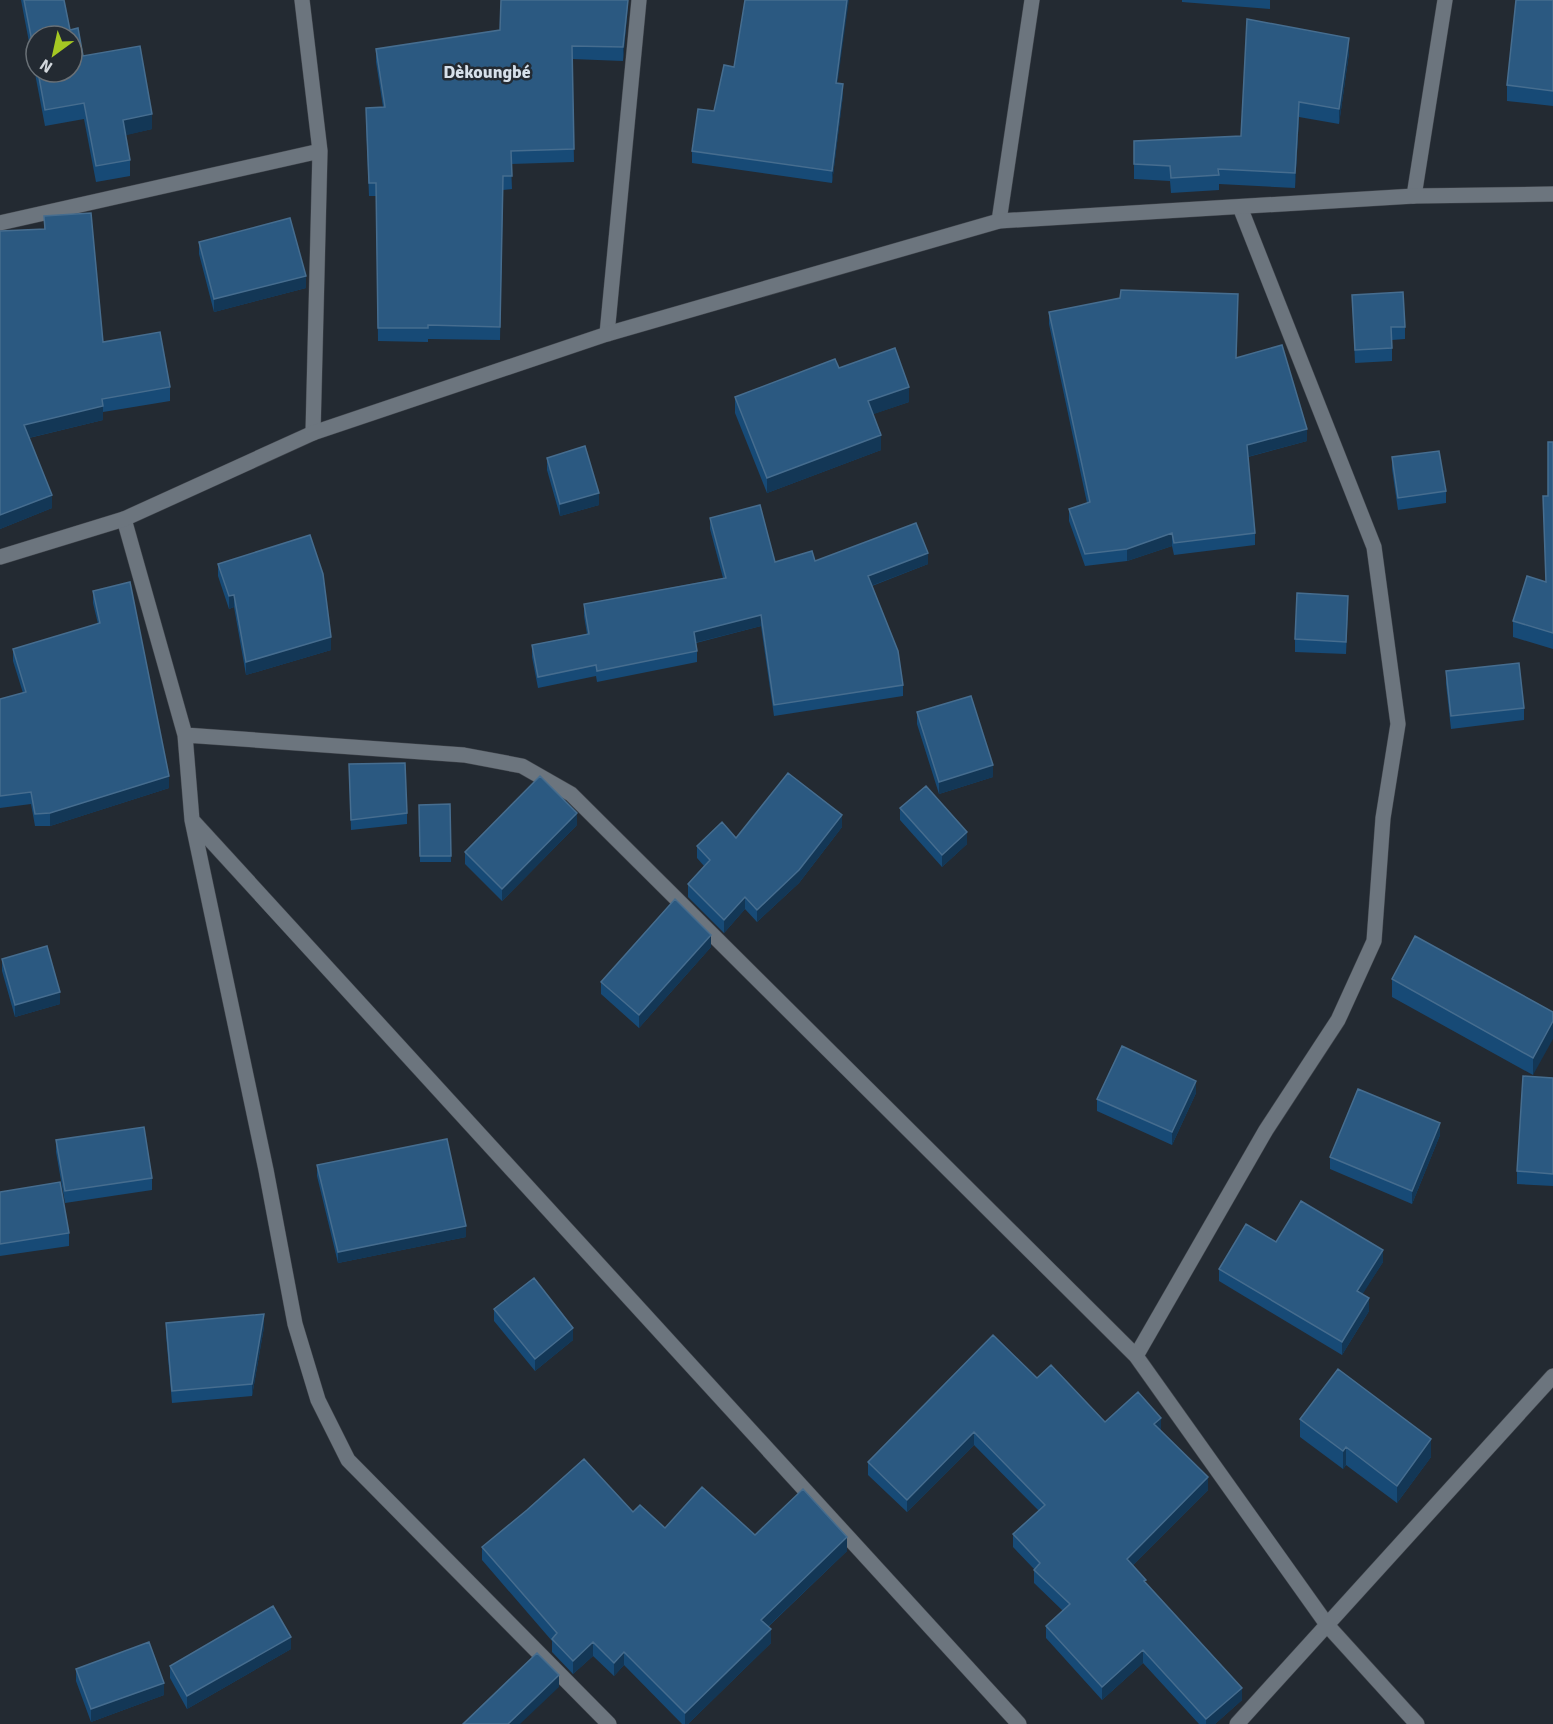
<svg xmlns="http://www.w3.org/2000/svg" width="1553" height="1724" viewBox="0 0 1553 1724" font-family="Signika,sans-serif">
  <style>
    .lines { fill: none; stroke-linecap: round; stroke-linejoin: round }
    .minor-casing { stroke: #40454c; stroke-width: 16 }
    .tertiary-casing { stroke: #40454c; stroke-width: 16 }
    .minor { stroke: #6c757e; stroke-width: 15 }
    .tertiary { stroke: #6c757e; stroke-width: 15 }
    .wall { fill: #174a76; fill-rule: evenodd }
    .shaded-wall { fill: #133756 }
    .building { fill: #2b5981; stroke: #466d8f; stroke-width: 1.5 }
    .labels { text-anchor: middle; stroke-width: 5; stroke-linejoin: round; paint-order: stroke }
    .neighbourhood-label { font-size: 18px; font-weight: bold; fill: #d6e0ea; stroke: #232a32 }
  </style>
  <rect width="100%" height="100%" fill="#232a32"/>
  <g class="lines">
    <defs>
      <path id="minor" d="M302,0L320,151L313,433
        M1414,196L1445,0
        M999,221L1032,0
        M0,223L320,151
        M607,334L639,0
        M124,519L185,735L464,755L522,766L571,794L1136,1356L1328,1626L1417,1724
        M185,735L192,820L266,1170L295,1324L318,1400L348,1460L609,1724
        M192,820L1019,1724
        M1136,1356L1266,1130L1338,1020L1374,941L1383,818L1398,724L1374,547L1240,207
        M1237,1724L1553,1376"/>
      <path id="tertiary" d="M0,557L124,519L313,433L607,334L999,221L1414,196L1553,194"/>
    </defs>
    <use href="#minor" class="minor-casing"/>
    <use href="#tertiary" class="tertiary-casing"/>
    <use href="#minor" class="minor"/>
    <use href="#tertiary" class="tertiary"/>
  </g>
  <path class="wall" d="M21,0H64L70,30L83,56L152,129L125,135L130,160V176L96,182L84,119L45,126ZM36,36L72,72H36Z
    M628,0L623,61L572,59L574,162L511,164L512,189L503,190L500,340L428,339V342L378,341L376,196H369L366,121V108L383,107L376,62V49L500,30Z
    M1182,0H1270V9L1182,2Z
    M1553,0V106L1507,101V85Z
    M1349,53L1339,124L1299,117L1295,188L1219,184V190L1171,193L1170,181L1134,179V141L1241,136Z
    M734,67L837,83L843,95L832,183L692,163V151L714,111Z
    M44,216L103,342L170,387V401L103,412V420L29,438L52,508L0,529V231L44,229Z
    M199,242L306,288L214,312L199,254Z
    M1352,295L1405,327V339L1392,340V361L1355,363Z
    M1049,312L1236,358L1307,441L1248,457L1255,533V545L1174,555L1172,546L1127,561L1085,566L1069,521V509L1087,503L1049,324Z
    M839,368L909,402L873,414L881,450L767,493L735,413V397Z
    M1553,442V649L1513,637V621L1546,582L1543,496H1548Z
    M1392,457L1446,491V503L1398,510L1392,469Z
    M547,458L599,505L560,516L547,470Z
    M710,518L775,562L815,561L928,564L872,586L903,685V696L774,716L761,626L696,643L697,651V662L597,682L596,676L538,688L532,657V645L587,634L584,616V604L723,578L710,529Z
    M218,564L331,650L246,675L234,607L229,609L218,576Z
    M93,591L169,788L50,826H35L31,804L0,808V699L23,693L13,661V649L98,624L93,603Z
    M1348,608L1346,654L1295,652V639Z
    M1446,671L1524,708V720L1451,729L1446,684Z
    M917,712L993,777L939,794L917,724Z
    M349,764L407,813V824L351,830Z
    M450,804L451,862H420L419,805Z
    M900,808L967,844L942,867L900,820Z
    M577,825L502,901L465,864V852Z
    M842,827L799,883L757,922L745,909L724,933L688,897V884L704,866L697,858V846L736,838Z
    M711,947L639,1028L601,994V982Z
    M2,959L60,1004L15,1017L2,971Z
    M1392,979L1553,1012L1533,1075L1392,997Z
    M1553,1078V1186L1517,1184V1171Z
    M1196,1093L1172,1145L1097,1111V1099Z
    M1440,1135L1412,1204L1330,1169V1157Z
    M56,1140L152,1178V1190L65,1203L56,1152Z
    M317,1165L466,1237L338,1263L317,1176Z
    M0,1192L69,1233V1246L0,1256Z
    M1276,1242L1383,1262L1362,1294L1369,1311L1342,1355L1219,1281V1269Z
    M494,1309L573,1340L535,1371L494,1321Z
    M166,1323L264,1327L252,1396L172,1403L166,1335Z
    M1037,1378L1105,1422L1161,1431L1208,1490L1133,1565L1146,1583L1242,1700L1215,1724H1199L1143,1663L1102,1700L1046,1638V1626L1063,1611L1034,1583V1569L1013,1547V1534L1039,1511L974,1445L907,1512L868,1475V1462Z
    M1300,1419L1431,1457L1397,1503L1346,1465L1343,1469L1300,1437Z
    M633,1512L665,1528L755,1535L847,1551L768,1627L771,1643L688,1724H682L624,1665L614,1676L593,1656L573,1674L552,1652V1641L482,1560V1547Z
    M291,1649L187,1709L170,1678V1666Z
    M76,1669L164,1695L91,1722L76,1681Z"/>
  <path class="shaded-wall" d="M628,0V7L623,61V47Z
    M847,0H849L836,94V83Z
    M1349,38V53L1339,124V109Z
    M843,84V95L832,183V171Z
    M1299,102V117L1295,188V173Z
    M152,114V129L123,136V120Z
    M306,276V288L214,312V299Z
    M909,387V402L868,416V401Z
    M103,406V420L24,439V425Z
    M1307,429V441L1247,457V445Z
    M881,435V450L767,493V478Z
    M599,493V505L560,516V504Z
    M52,495V508L0,529V515Z
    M1172,533V546L1127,561V549Z
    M928,553V564L868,587V576Z
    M234,595V607L229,609V596Z
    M761,615V626L694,643V632Z
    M331,637V650L246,675V662Z
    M993,765V777L939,794V782Z
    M169,776V788L50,826V813Z
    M577,813V825L502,901V889Z
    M842,815V827L799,883L757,922V910Z
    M967,832V844L942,867V855Z
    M745,897V909L724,933V920Z
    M711,935V947L639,1028V1015Z
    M60,992V1004L15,1017V1005Z
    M1553,1021V1039L1533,1075V1058Z
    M1196,1081V1093L1172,1145V1132Z
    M1440,1123V1135L1412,1204V1191Z
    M466,1226V1237L338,1263V1252Z
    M1383,1250V1262L1357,1303V1291Z
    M1369,1298V1311L1342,1355V1342Z
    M264,1314V1327L252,1396V1384Z
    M573,1328V1340L535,1371V1359Z
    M1161,1418V1431L1154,1437V1424Z
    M974,1432V1445L907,1512V1500Z
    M1431,1439V1457L1397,1503V1486Z
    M1346,1447V1465L1343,1469V1451Z
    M1208,1477V1490L1127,1571V1559Z
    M847,1537V1551L761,1633V1620Z
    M771,1629V1643L688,1724H685V1713Z
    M291,1637V1649L187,1709V1696Z
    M593,1642V1656L573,1674V1661Z
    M1143,1650V1663L1102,1700V1687Z
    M624,1652V1665L614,1676V1663Z
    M559,1675V1687L520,1724H508Z
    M164,1683V1695L91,1722V1709Z
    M1242,1688V1700L1215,1724H1206V1719Z"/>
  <path class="building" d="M24,0H64L70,30L78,28L83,56L140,46L152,114L123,120L130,160L96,166L84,103L45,110L38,72H72V36H36V62Z
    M501,0H628L623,47L572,46L574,149L511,151L512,176H503L500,327L428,325V328H378L376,183H369L366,108L385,107L376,49L500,30Z
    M745,0H847L836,83L843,84L832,171L692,151L698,109L714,111L724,65L734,67Z
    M1516,0H1553V91L1507,85Z
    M1247,19L1349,38L1339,109L1299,102L1295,173L1218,169L1219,175L1171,178L1170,166L1134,164V141L1241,136Z
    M91,213L103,342L160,332L170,387L102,399L103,406L24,425L52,495L0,515V231L45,229L44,216Z
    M290,218L306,276L214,299L199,242Z
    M1121,290L1238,294L1236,358L1282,345L1307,429L1247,445L1255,533L1174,543L1172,533L1127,549L1085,554L1069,509L1090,502L1049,312L1120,298Z
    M1403,292L1405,327H1391L1392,348L1355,350L1352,295Z
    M895,348L909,387L868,401L881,435L767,478L735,397L835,359L839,368Z
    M1548,442H1553V633L1513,621L1527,576L1546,582L1543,496H1548Z
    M585,446L599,493L560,504L547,458Z
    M1439,451L1446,491L1398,498L1392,457Z
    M760,505L775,562L812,551L815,561L916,523L928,553L868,576L898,651L903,685L774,705L761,615L694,632L697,651L597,671L596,665L538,677L532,645L589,634L584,604L726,578L710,518Z
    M310,535L323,574L331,637L246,662L234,595L229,596L218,564Z
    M130,582L169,776L50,813L35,814L31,792L0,796V699L26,692L13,649L100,623L93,591Z
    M1297,593L1348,596L1346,642L1295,639Z
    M1519,663L1524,708L1451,716L1446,671Z
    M971,696L993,765L939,782L917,712Z
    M405,763L407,813L351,820L349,764Z
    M788,773L842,815L799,870L757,910L745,897L724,920L688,884L710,860L697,846L722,822L736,838Z
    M540,776L577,813L502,889L465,852Z
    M926,786L967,832L942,855L900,808Z
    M450,804L451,856H420L419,805Z
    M675,899L711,935L639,1015L601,982Z
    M1415,936L1553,1012V1021L1533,1058L1392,979Z
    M47,946L60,992L15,1005L2,959Z
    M1122,1046L1196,1081L1172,1132L1097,1099Z
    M1523,1076L1553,1078V1174L1517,1171Z
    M1358,1089L1440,1123L1412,1191L1330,1157Z
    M144,1127L152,1178L65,1191L56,1140Z
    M447,1139L466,1226L338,1252L317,1165Z
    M60,1182L69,1233L0,1244V1192Z
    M1301,1201L1383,1250L1357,1291L1369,1298L1342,1342L1219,1269L1246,1224L1276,1242Z
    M534,1278L573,1328L535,1359L494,1309Z
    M264,1314L252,1384L172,1391L166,1323Z
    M993,1335L1037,1378L1051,1365L1105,1422L1138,1392L1161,1418L1154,1424L1208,1477L1127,1559L1146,1580L1144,1581L1242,1688L1206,1719L1143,1650L1102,1687L1046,1626L1070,1604L1034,1570L1040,1563L1013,1534L1045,1505L974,1432L907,1500L868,1462Z
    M1338,1369L1431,1439L1397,1486L1346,1447L1343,1451L1300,1419Z
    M584,1459L633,1512L640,1505L665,1528L702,1487L755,1535L803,1489L847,1537L761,1620L771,1629L685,1713L624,1652L614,1663L593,1642L573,1661L552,1639L557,1633L482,1547L527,1510Z
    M273,1606L291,1637L187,1696L170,1666Z
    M149,1642L164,1683L91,1709L76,1669Z
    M537,1653L559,1675L508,1724H463Z"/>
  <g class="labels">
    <g class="neighbourhood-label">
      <text x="487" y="78">Dèkoungbé</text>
    </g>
  </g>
  <g transform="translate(54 54) rotate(213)"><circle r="28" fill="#232a32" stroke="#697076" stroke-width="1.5"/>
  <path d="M0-4.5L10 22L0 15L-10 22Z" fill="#a5c823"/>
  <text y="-9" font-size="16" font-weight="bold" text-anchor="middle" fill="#d3d8dd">N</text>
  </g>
</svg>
